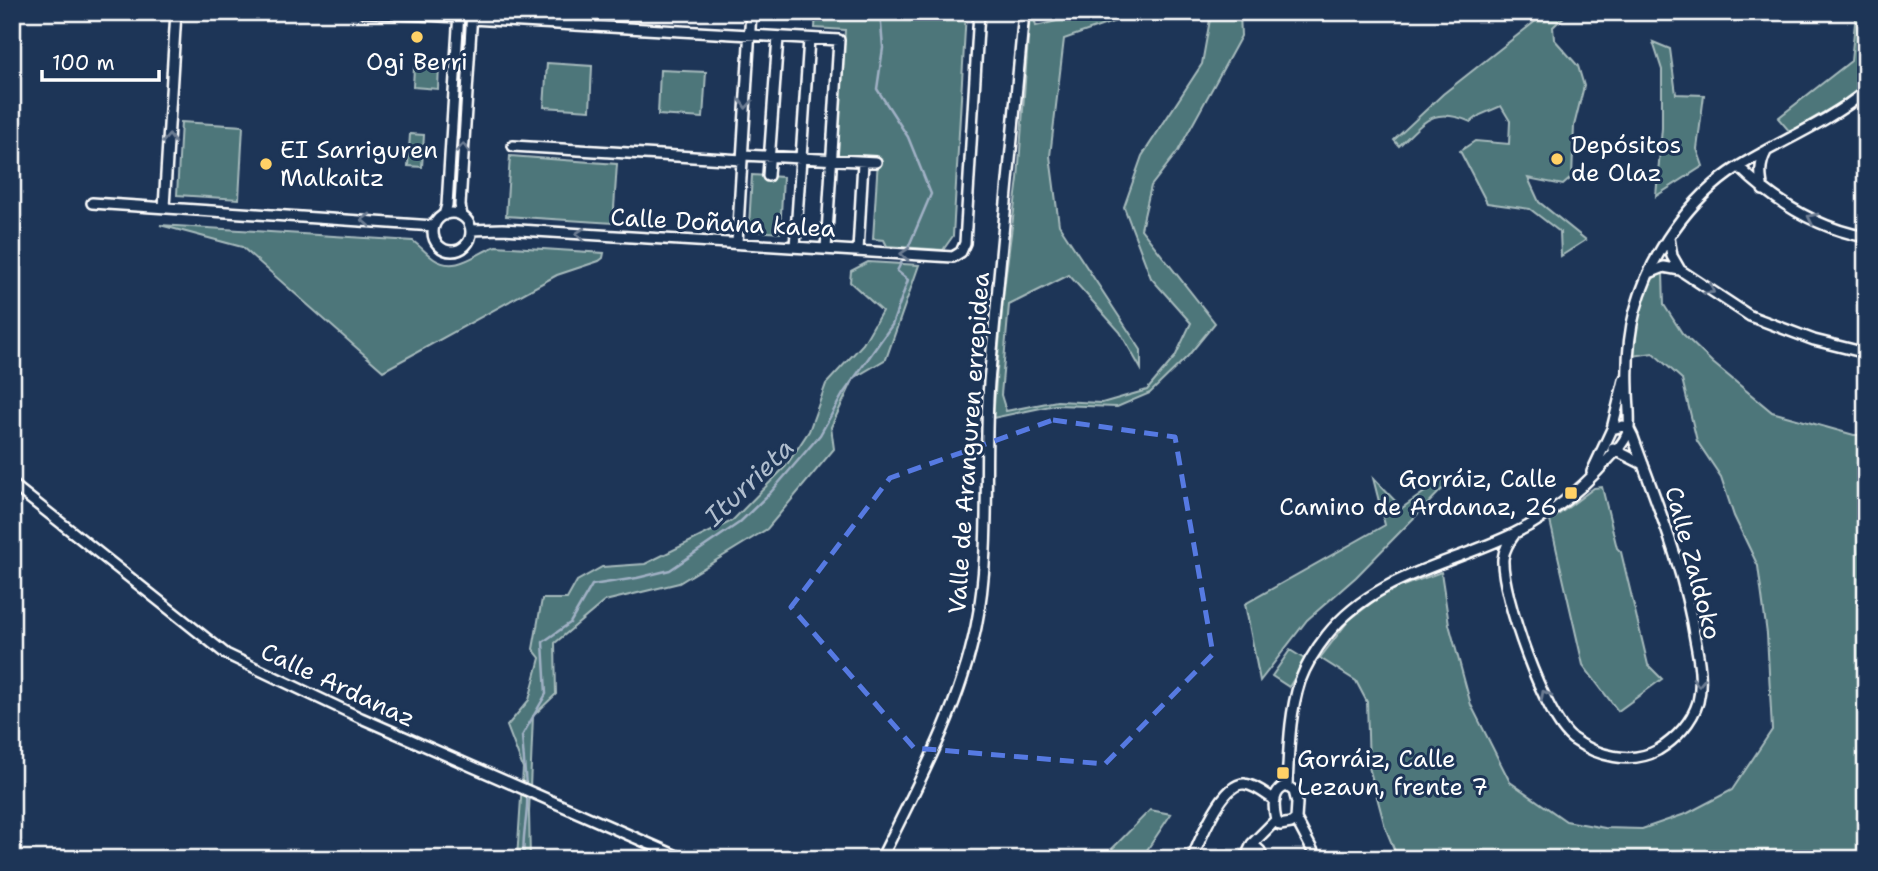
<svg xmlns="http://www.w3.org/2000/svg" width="1878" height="871" viewBox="0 0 1878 871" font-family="'Shantell Sans',sans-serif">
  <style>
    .green { fill: #4d767a; stroke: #a6babc; stroke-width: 2; fill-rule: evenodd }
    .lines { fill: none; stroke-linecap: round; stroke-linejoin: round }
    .stream { stroke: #a1b1c5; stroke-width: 2.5 }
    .minor-casing { stroke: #fff; stroke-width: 14 }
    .minor { stroke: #1d3557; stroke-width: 9 }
    .oneway { stroke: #6c7c92 }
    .marked { fill: none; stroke: #567ae2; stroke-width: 5; stroke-dasharray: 14 9; stroke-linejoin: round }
    .poi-dot { fill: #ffd166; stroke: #1d3557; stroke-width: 2.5 }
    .labels { text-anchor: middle; stroke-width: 6; stroke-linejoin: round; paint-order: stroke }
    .poi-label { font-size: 24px; fill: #fff; stroke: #1d3557; text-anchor: start }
    .street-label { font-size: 24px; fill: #fff; stroke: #1d3557 }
    .water-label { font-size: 26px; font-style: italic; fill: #b0bece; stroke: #1d3557 }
  </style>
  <rect width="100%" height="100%" fill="#1d3557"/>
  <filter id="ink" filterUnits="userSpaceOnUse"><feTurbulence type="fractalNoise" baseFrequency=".0143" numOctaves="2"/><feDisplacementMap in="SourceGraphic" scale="14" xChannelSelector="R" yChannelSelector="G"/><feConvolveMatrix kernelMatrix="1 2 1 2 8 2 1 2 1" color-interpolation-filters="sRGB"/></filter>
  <g filter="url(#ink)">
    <path class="green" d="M816,12H966L953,236L943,250L887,246L884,240L873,239L878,159L837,155L845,30L815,28Z
      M1030,12H1033L1036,26L1094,12H1240L1241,36L1178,151L1151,186L1141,229L1215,323L1188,356L1150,393L1117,407L1055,405L993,418L1003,297L1018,179ZM1211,14L1202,64L1142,156L1124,207L1151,278L1191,323L1175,357L1147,390L1102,403L1057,401L1006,411L1001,395L1009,305L1069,275L1120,332L1141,369V350L1059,225L1050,156L1064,39L1124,18Z
      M1547,12H1569L1553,27L1554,39L1578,66L1584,86L1574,126L1572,177L1563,185L1528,178L1539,202L1586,240L1561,256L1560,232L1530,209L1487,203L1460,151L1475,141L1509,144L1510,121L1501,106L1480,115L1471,122C1433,106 1425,121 1399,146L1394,140L1443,94Z
      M1808,12H1866V83L1841,102L1790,132L1778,118L1851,61L1856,13L1810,16Z
      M1653,42L1670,49L1676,94L1704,95L1697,149L1703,166L1656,196L1662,128V70Z
      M547,63L592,66L590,110L544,107Z
      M415,64L439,66L438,89L413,87L414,67L428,68L429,66Z
      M660,70L706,72L703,118L658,115Z
      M181,122L243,126L239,199L177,195Z
      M410,134L424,135L422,167L408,166Z
      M510,156L617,164L613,223L506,216Z
      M752,175L783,177L780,233L754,231L749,226Z
      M160,225L413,241C421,247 427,254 434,259C456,274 476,253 496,246L604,253L603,258L599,261L557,275L383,371L242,247Z
      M868,262L919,265L886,359L854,378L831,427L834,449L767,529L679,583L605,601L555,643L556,694L533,716L529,812L530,859H517L523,768L507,726L529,700L540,658L533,649L542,599H567L577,581L602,567L645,564L732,521L786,466L809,431L826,384L863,344L882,311L850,282L851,271Z
      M1663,273L1664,305L1682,333L1713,363L1772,412L1854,435H1866V859H1398L1385,827L1369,767L1367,702L1356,681L1320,658L1349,620L1386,592L1441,572L1449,624L1471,705L1510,782L1566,821L1605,828L1642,829L1688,813L1732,790L1772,730L1767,634L1758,566L1734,516L1721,477L1697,441L1682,379L1653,353L1632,356C1634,340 1642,290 1653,279C1655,276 1659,275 1663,273Z
      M1373,478L1402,508L1443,479L1453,478L1356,577L1307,620L1260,681L1245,604L1385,525Z
      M1602,487L1617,548L1621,552L1648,665L1662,679L1618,711L1583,665L1550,521L1594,488Z
      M1290,650L1306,660L1289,687L1272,676Z
      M1150,810L1171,814L1141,859H1102Z"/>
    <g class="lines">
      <path class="stream" d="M880,12L883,48L877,89L908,137L931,194L908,248
        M526,786L522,736L546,694L543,642L570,623L592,585L637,578L670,570L739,523L771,492L820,435L843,394L892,325L908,280L897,271L902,261
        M524,859C521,836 529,815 527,793"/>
      <defs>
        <path id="minor" d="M363,12L459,17
          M471,19L839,40L826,249
          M513,146L742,160
          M743,155L876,162
          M1739,167C1774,201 1817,228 1866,237
          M768,176L778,37
          M1763,190C1760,176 1759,165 1766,152
          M92,203L434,226
          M164,207L176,12
          M433 232a19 19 0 1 1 38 0a19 19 0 1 1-38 0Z
          M444,215L447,205L459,12
          M462,216L460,205L472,12
          M471,230L503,229L953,257L961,252L965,243L979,12
          M1669,238L1672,256L1680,270
          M737,243L751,12
          M795,247L809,39
          M858,251L863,162
          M1649,273L1664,267L1680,270L1750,316L1814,340L1866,353
          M1613,449L1643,464
          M1592,472L1612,429L1624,380
          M12,484L226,654L361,718L684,859
          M1514,535C1509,542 1504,549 1503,559C1501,593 1545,719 1573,739C1597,756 1631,765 1658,750C1676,739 1692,722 1698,702C1703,682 1699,659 1695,639C1684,568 1657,504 1633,437L1629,429L1623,426L1612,429
          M1287,786C1289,750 1289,715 1300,681C1306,665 1316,649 1327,635C1376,574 1448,566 1515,533C1554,514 1585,486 1613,454C1620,447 1628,436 1629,427C1630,415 1628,401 1628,389C1627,362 1628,337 1635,311C1650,255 1689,198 1738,167C1780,141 1827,123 1866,91
          M1296,819L1317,859
          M1276,820L1280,825L1291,823L1296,819L1297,803L1294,791L1287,786
          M1276,820C1273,807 1272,789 1287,786
          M1252,844L1260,851L1263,859
          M881,859C918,784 959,709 976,627C992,549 983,462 989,382L1024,12
          M1192,859C1199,842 1223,781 1245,784C1255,785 1267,795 1275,800
          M1245,859L1252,844L1276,820"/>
      </defs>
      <use href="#minor" class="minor-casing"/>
      <use href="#minor" class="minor"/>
    </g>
    <defs><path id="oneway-chevron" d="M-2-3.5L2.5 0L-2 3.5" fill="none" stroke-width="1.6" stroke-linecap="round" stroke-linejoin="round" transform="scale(1.75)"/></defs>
    <g class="oneway">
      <use href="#oneway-chevron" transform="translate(746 104) rotate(93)"/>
      <use href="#oneway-chevron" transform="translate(169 139) rotate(-87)"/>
      <use href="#oneway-chevron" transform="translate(463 148) rotate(-87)"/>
      <use href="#oneway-chevron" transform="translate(1812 218) rotate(-154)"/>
      <use href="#oneway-chevron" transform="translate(366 220) rotate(-177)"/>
      <use href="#oneway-chevron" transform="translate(580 234) rotate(-176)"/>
      <use href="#oneway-chevron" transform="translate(905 254) rotate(-176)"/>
      <use href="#oneway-chevron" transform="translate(1710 290) rotate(34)"/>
      <use href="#oneway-chevron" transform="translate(1699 682) rotate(92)"/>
      <use href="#oneway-chevron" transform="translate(1545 695) rotate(-118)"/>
    </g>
  </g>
  <path class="marked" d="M1053,420L1175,437L1213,654L1105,764L914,748L791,607L890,478Z"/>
  <g class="poi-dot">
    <circle cx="417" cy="37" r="7"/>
    <circle cx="1557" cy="159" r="7"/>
    <circle cx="266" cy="164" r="7"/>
    <rect x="1564" y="486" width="14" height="14" rx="3.5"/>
    <rect x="1276" y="766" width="14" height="14" rx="3.5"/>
  </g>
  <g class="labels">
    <g class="poi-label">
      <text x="417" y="70" text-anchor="middle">Ogi Berri</text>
      <text x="1571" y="153">Depósitos<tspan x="1571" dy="28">de Olaz</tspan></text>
      <text x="280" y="158">EI Sarriguren<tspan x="280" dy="28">Malkaitz</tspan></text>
      <text x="1557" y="487" text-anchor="end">Gorráiz, Calle<tspan x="1557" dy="28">Camino de Ardanaz, 26</tspan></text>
      <text x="1297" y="767">Gorráiz, Calle<tspan x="1297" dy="28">Lezaun, frente 7</tspan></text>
    </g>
    <g class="street-label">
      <text transform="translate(723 223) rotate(3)" y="8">Calle Doñana kalea</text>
      <text transform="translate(969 443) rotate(-86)" y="8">Valle de Aranguren errepidea</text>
      <text transform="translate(1693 563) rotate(75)" y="8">Calle Zaldoko</text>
      <text transform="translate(338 685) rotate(25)" y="8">Calle Ardanaz</text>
    </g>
    <g class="water-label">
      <text transform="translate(749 482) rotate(-44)" y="9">Iturrieta</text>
    </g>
  </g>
  <rect width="1878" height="871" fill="none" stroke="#1d3557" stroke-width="42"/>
  <rect x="21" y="21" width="1836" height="829" fill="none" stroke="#fff" stroke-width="2.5" filter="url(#ink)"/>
  <path d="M42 70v10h117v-10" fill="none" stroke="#ffffff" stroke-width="3.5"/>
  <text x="52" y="70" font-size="21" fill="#ffffff" stroke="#1d3557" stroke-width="5" paint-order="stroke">100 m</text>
</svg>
